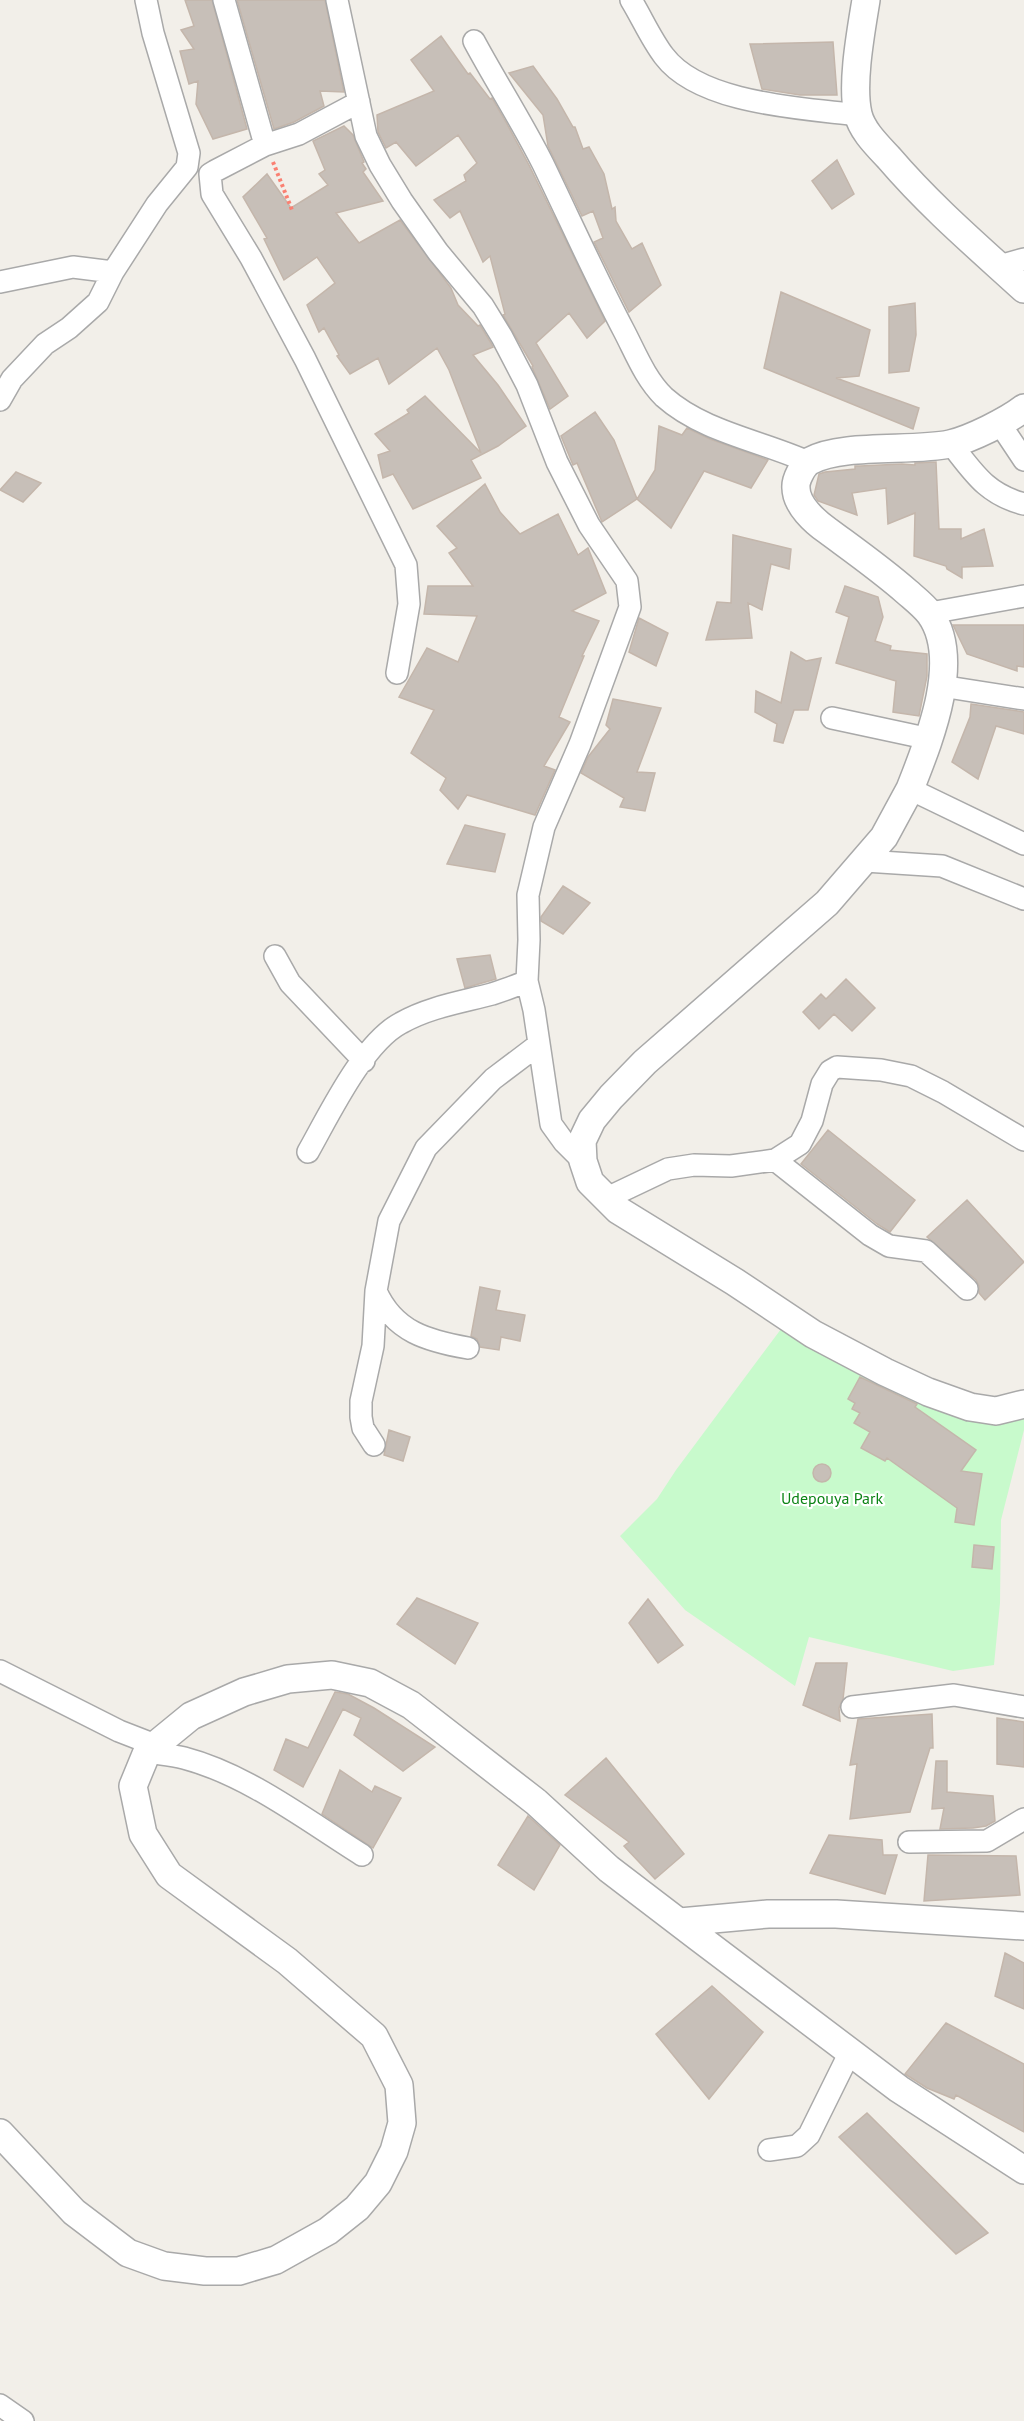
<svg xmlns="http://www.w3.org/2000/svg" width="1024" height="2421" viewBox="0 0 1024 2421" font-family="'PT Sans',sans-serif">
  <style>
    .park { fill: #c8facc }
    .building { fill: #c7bfb8; stroke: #c4b6ab; stroke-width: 1.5 }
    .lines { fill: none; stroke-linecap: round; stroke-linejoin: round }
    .minor-casing { stroke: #a9a9a9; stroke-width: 24 }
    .tertiary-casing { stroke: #a9a9a9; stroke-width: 30 }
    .path { stroke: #fa8072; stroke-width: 4; stroke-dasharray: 3 3; stroke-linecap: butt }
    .minor { stroke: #fff; stroke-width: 21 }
    .tertiary { stroke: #fff; stroke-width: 27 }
    .labels { text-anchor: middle; stroke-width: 4.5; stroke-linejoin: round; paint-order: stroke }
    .park-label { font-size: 16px; fill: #0c8416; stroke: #fff }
  </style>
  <rect width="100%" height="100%" fill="#f2efe9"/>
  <path class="park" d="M784,1325L896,1371L1024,1410V1430L1001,1520L1000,1603L994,1665L953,1671L809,1637L795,1686L685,1610L620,1536L657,1499L676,1470Z"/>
  <path class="building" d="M185,0H212L247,129L213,139L196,104L198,81L189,84L180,51L194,49L181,30L194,26Z
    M237,0H325L344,92L320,91L324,106L294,122L274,129Z
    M441,36L468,74L470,73L490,99L492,98L507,124L529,165L605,321L587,338L569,313L536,343L568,396L550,409L532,367L533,366L503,315L505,314L490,256L483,262L460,211L450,218L434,200L466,181L464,175L477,163L458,135L416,166L396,142L386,148L378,132L377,115L434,91L411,60Z
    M833,42L837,95H800L762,89L750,44Z
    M533,66L557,99L573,127H575L583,149L589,147L604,174L612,209L615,207L616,221L632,249L642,243L661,285L629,312L594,242L603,238L593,211L582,216L548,146L543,115L509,73Z
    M344,126L353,135L364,162L362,163L366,169L363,172L383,201L336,213L359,243L400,220L451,288L458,305L478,326L480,325L491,343L493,347L473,355L498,385L526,426L498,446L471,460L481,478L413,509L393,474L383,478L378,455L390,451L375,434L409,413L407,410L425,396L481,453L449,370L437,348L389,384L378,358L350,374L337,356L339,355L324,328L319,332L307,305L335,283L317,257L284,280L264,239L267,238L243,197L267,174L291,208L328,185L319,174L325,170L313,141Z
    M837,160L854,194L832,209L812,181Z
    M781,292L870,330L859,376L836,378L919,408L913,429L764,368Z
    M915,303L916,335L909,371L889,373V307Z
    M595,412L614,440L637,499L602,522L577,463L573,465L561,436Z
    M659,426L682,435L687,428L710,439L768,460L751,488L704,471L671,528L637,499L655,470Z
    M936,462L939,529H961V539L984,529L993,566L962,567V578L947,569L946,566L914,556L915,513L888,524L886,488L852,493L857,515L818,501L814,495L819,474L825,472L855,469V466H860L902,464L915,465V463Z
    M16,472L41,483L23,502L0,490Z
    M485,484L500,512L520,534L558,514L578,555L588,548L606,593L572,611L599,621L582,656H584L559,717L570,722L544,766L555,770L535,815L467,795L458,809L440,790L446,778L411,753L434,710L399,697L427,648L458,662L477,616L424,614L428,586H473L449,553L457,548L437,526Z
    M733,535L791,549L789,569L771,564L762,610L748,603L752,638L706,640L717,602L731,603Z
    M845,586L878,597L883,617L875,641L891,646L890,650L927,654V676L919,716L893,712L896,681L836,663L849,617L836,612Z
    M639,618L668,633L656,666L629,652Z
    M953,625H1024V667L1017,666V671L967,654Z
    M791,652L806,661L821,658L808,710H794L783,743L774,741L777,724L755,712L756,691L781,703Z
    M613,699L661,708L637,772L655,773L645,811L620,807L624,798L581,773L588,757L610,729L606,725Z
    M971,704L1024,712V734L996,726L978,779L952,762L970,717Z
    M465,825L505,834L495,872L447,864Z
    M563,886L590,903L563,934L541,921V917Z
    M490,955L496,979L465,988L457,959Z
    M846,979L875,1008L852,1031L834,1014L819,1029L803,1012L821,994L826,999Z
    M828,1130L915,1200L890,1232L877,1224L801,1164Z
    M967,1200L1024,1262L985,1300L979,1293V1286L976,1280L927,1237Z
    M480,1287L500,1291L496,1310L525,1315L520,1341L501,1337L499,1350L480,1347L477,1339L471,1336Z
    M860,1377L917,1404L915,1407L976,1450L961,1471L982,1474L974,1525L955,1522L957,1508L887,1458L885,1461L861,1448L870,1432L854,1423L860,1413L852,1409L855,1403L848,1399Z
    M389,1430L410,1437L403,1461L384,1455Z
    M813 1473a9 9 0 1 1 18 0a9 9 0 1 1-18 0Z
    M974,1545L994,1547L992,1569L972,1567Z
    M417,1598L478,1623L455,1664L397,1624Z
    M648,1599L683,1645L658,1663L629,1623Z
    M816,1663H847L843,1699L839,1708L840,1721L803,1705Z
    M335,1692L348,1694L374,1708L435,1747L403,1771L354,1735L361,1718L343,1709L303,1787L274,1770L286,1739L308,1748Z
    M932,1714L933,1748H930L910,1812L850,1819L857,1764L850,1765L858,1719Z
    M997,1718L1024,1722V1767L997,1764Z
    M606,1758L684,1854L655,1879L624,1846L629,1842L565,1795Z
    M936,1761H947V1792L993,1796L995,1821L986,1826L973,1828L940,1829L944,1808L932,1809Z
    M340,1770L372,1792L375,1786L401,1798L373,1848L322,1814Z
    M528,1816L560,1845L534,1890L498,1865Z
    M829,1835L882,1840L883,1855H897L885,1894L810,1873Z
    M928,1855L1016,1856L1020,1895L924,1901Z
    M1005,1953L1024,1963V2009L995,1996Z
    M712,1986L763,2032L709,2099L656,2034Z
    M946,2023L1024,2064V2132L956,2095L954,2099L927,2088L905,2074Z
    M867,2113L988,2233L956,2254L839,2137Z"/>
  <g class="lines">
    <defs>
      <path id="minor" d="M224,0L265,145
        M337,0L366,136L380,165L402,201L438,252L483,306L502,337L527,385L557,462L589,525L627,581L630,607L580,744L544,827L528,895L529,940L527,981L534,1010L551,1124L564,1142L583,1161
        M631,0C642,18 651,39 664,56C700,104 802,108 858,115
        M474,41C496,82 522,122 543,164C570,220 595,276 624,331C636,354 645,378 664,397C703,432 762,441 808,462
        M359,102L299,134L265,145L215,171L210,174L212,194L251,258L305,359L406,565L409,604L397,673
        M999,266L1024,259
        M0,282L73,267L113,272
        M0,400L12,379L45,344L69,328L98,302L113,272L157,204L187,167L189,153L153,33L146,0
        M1000,424L1024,460
        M951,444C974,473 986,494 1024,504
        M930,613L1024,596
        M941,686L1024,699
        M832,718L930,739
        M910,789L1024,844
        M865,861L942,866L1024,899
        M275,956L290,983L364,1061
        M308,1152C329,1115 363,1043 401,1023C429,1007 462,1002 492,994C504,990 516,986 527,981
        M775,1160L870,1235L889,1246L926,1251L967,1289
        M607,1198L668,1169L694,1165L731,1166L775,1160L800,1144L812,1121L822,1084L830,1071L837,1067L881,1070L911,1076L943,1092L1024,1140
        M468,1348C428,1341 394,1332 376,1291L389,1221L426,1148L493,1079L538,1045
        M374,1445L363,1428L361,1417V1401L373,1346L376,1291
        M0,1671L119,1731L155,1745
        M852,1707L954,1695L1024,1707
        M147,1752C159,1754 172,1755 184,1758C248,1775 306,1820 362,1855
        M909,1842L987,1841L1024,1819
        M769,2150L797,2146L809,2135L850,2052
        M0,2405L23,2421"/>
      <path id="tertiary" d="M866,0C861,31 851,84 858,114C862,131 878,146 889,158C930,206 978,247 1024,289
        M1024,408C1007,421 971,439 950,444C913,452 842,443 810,461C803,465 795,480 796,488C796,505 815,522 828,531C855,551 882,570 907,592C915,599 924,606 930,614C963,660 928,743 910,789L884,837L827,903L645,1062L611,1097L592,1120L582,1141L583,1161L590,1182L618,1210L735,1282L813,1334L885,1372L928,1392L970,1407L996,1411L1024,1404
        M680,1922L768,1914H836L1024,1926
        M0,2133L74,2212L128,2253L164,2266L205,2271H239L276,2260L328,2231L357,2208L378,2183L394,2151L402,2123L399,2085L374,2036L287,1961L169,1875L143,1834L133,1786L147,1752L191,1716L244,1692L288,1679L332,1675L370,1683L411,1705L536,1802L609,1869L698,1937L899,2089L1024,2170"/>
    </defs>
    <use href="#minor" class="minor-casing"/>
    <use href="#tertiary" class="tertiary-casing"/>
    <path class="path" d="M273,162L292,210"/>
    <use href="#minor" class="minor"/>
    <use href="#tertiary" class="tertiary"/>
  </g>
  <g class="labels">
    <g class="park-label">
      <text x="832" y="1504">Udepouya Park</text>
    </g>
  </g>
</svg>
